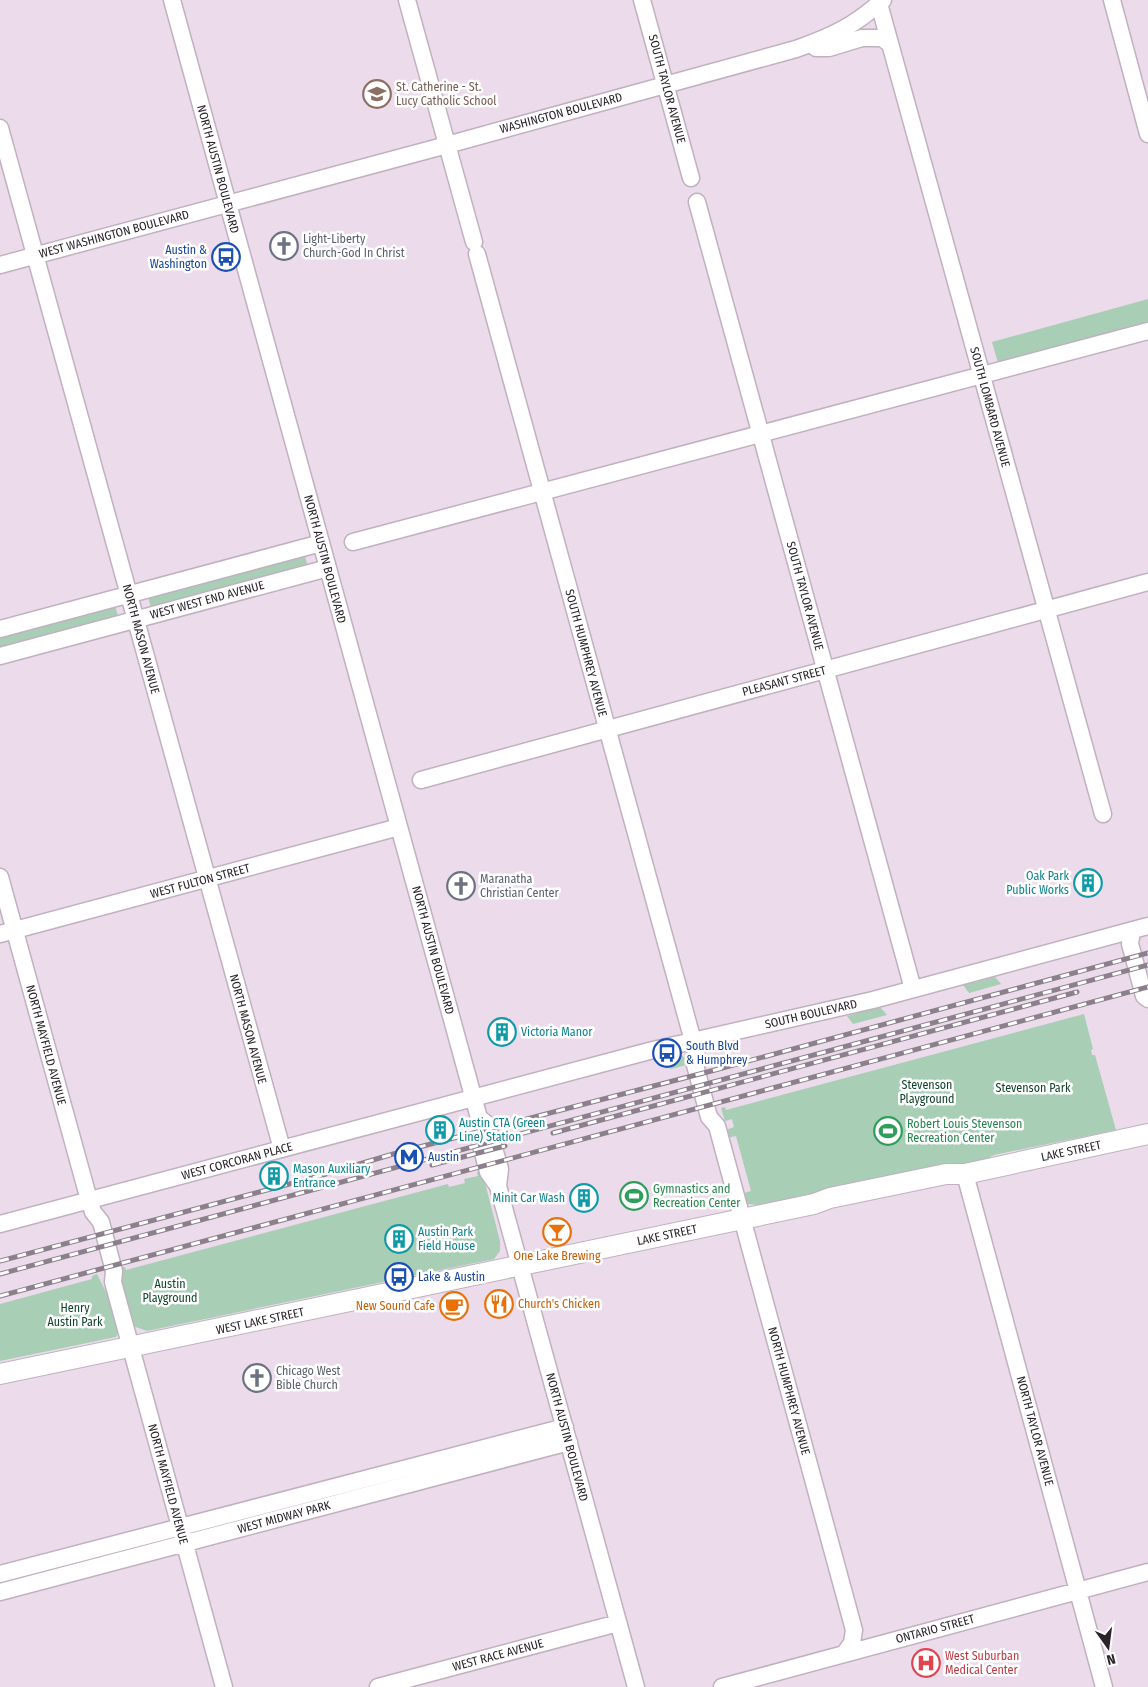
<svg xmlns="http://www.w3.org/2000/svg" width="1148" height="1687" viewBox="0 0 1148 1687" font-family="'Fira Sans Condensed',sans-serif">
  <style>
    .green { fill: #a8ceb5 }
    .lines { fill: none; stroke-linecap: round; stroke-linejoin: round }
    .minor-casing { stroke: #c1b1c0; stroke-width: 19 }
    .major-casing { stroke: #c1b1c0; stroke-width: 22 }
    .minor { stroke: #fff; stroke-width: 16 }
    .major { stroke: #fff; stroke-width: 20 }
    .rail-casing { stroke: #8b808b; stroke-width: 5 }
    .rail { stroke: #fff; stroke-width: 3; stroke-dasharray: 9; stroke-linecap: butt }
    .labels { text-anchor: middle; stroke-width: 5; stroke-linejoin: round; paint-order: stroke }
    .education-label { font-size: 12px; fill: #785e54; stroke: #fff; text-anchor: start }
    .street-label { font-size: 12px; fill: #2a242a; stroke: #fff }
    .worship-label { font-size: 12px; fill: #5b616d; stroke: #fff; text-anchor: start }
    .transit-label { font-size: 12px; fill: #164399; stroke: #fff; text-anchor: start }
    .culture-label { font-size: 12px; fill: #0d838f; stroke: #fff; text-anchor: start }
    .park-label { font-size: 12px; fill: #104429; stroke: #fff }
    .leisure-label { font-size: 12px; fill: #27864d; stroke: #fff; text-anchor: start }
    .food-label { font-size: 12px; fill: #c56008; stroke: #fff }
    .health-label { font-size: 12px; fill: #be3a42; stroke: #fff; text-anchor: start }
  </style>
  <rect width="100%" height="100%" fill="#ebdbeb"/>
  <path class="green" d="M1148,299V323L998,363L992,342Z
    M305,555L308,569L152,611L148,597Z
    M115,605L119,620L0,652V636Z
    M995,977L1001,984L969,993L963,985Z
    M880,1007L887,1015L853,1024L847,1016Z
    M1084,1014L1093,1049L1091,1050L1092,1055H1095L1116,1130L994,1155C977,1165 953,1170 933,1168L758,1205L748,1204L744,1193L751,1191L736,1136L728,1138L726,1130L734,1127L732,1119L725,1121L721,1108L725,1107L726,1110Z
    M678,1054L684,1057L686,1065L671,1069L660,1062L663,1058L669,1056L670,1058H673V1055Z
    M482,1171L500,1241V1251L494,1259L147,1331L133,1326L122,1290L119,1268L125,1267L126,1270L448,1184L449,1187L465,1183L464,1179L478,1176L477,1172Z
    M97,1274L107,1294L118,1333L116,1337L0,1361V1304L92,1279V1276Z"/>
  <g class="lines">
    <defs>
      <path id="minor" d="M172,0L479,1118L476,1127L488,1172L498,1186L636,1687
        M407,0L474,242
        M642,0L691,178
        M878,0L1103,814
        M1112,0L1148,134
        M816,48H829L862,38H882L890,44
        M0,128L282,1149
        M697,202L913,989
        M477,254L696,1052L695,1065L709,1117L717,1126L854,1630L852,1643L844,1654
        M0,265L447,145L796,49C833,36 854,26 883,0
        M353,542L1148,331
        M0,629L321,543
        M0,656L328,568
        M421,780L1148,582
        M0,877L86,1189L93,1212L101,1222L114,1271L113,1282L224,1687
        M1132,930L1130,944L1132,951L1144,996L1148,999
        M0,934L399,827
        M479,1118L487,1124L500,1169L498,1186
        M965,1174L1104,1687
        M0,1224L653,1050L873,1000L1148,926
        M0,1574L565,1427
        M0,1592L569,1442
        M378,1687L618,1623
        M722,1687L1148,1572"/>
      <path id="major" d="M0,1374L814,1204L830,1198L946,1174H965L1148,1134"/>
    </defs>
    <use href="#minor" class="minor-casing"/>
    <use href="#major" class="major-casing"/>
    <use href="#minor" class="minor"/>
    <use href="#major" class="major"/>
    <defs>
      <path id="rail" d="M553,1133L1077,992
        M432,1165L505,1146
        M0,1261L312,1178L400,1152L715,1070L1148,953
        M0,1274L1148,965
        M0,1296L1148,987"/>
    </defs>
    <use href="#rail" class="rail-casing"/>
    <use href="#rail" class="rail"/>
  </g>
  <defs>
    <symbol id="school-ring" viewBox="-11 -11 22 22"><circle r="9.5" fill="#fff" stroke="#8d6e63" stroke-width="1.5"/><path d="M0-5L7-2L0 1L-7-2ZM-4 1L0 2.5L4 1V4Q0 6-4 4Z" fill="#8d6e63"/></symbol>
    <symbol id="church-ring" viewBox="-11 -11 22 22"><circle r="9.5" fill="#fff" stroke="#6b7280" stroke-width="1.5"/><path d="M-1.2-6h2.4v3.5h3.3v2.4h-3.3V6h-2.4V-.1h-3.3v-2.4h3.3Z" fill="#6b7280"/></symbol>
    <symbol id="bus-ring" viewBox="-11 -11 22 22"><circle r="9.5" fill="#fff" stroke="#1a4fb4" stroke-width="1.5"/><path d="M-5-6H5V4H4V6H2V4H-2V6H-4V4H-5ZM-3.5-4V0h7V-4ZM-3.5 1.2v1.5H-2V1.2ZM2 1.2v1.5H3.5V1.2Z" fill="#1a4fb4"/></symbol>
    <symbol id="building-ring" viewBox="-11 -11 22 22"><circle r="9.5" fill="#fff" stroke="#0f9aa8" stroke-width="1.5"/><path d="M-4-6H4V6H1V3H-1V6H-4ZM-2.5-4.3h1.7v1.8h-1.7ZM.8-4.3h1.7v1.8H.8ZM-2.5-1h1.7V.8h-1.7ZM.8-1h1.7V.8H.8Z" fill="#0f9aa8"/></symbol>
    <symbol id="stadium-ring" viewBox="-11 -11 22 22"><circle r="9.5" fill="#fff" stroke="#2e9e5b" stroke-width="1.5"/><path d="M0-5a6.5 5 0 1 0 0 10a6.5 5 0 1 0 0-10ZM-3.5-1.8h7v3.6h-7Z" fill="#2e9e5b"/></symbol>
    <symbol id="metro-ring" viewBox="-11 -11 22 22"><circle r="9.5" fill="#fff" stroke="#1a4fb4" stroke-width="1.5"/><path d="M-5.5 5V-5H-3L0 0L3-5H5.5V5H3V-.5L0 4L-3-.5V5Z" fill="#1a4fb4"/></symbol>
    <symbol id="bar-ring" viewBox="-11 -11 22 22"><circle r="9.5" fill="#fff" stroke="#e8710a" stroke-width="1.5"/><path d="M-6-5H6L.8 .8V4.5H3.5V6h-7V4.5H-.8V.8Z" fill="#e8710a"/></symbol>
    <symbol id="restaurant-ring" viewBox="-11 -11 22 22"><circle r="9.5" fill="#fff" stroke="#e8710a" stroke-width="1.5"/><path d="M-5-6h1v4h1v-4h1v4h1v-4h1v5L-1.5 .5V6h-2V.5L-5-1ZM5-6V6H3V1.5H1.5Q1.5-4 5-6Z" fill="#e8710a"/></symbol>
    <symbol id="cafe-ring" viewBox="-11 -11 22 22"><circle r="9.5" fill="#fff" stroke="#e8710a" stroke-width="1.5"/><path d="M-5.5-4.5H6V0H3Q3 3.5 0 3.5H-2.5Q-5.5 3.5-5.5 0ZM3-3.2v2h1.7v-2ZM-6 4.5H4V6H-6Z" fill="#e8710a"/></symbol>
    <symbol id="hospital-ring" viewBox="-11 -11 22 22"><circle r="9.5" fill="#fff" stroke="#e0444e" stroke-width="1.5"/><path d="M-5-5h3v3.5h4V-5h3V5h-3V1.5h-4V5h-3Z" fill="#e0444e"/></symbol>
  </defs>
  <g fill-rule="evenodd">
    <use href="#school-ring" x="361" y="78" width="32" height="32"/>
    <use href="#church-ring" x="268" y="230" width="32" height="32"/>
    <use href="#bus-ring" x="210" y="241" width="32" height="32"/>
    <use href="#building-ring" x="1072" y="867" width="32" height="32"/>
    <use href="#church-ring" x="445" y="870" width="32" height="32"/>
    <use href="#building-ring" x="486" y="1016" width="32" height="32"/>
    <use href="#bus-ring" x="651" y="1037" width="32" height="32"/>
    <use href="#building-ring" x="424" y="1114" width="32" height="32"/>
    <use href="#stadium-ring" x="872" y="1115" width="32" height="32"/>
    <use href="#metro-ring" x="393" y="1141" width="32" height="32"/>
    <use href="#building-ring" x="258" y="1160" width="32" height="32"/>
    <use href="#stadium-ring" x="618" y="1180" width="32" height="32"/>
    <use href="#building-ring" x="568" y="1182" width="32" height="32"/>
    <use href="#bar-ring" x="541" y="1216" width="32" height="32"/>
    <use href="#building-ring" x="383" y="1223" width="32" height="32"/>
    <use href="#bus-ring" x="383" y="1261" width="32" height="32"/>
    <use href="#restaurant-ring" x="483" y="1288" width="32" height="32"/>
    <use href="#cafe-ring" x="438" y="1290" width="32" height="32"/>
    <use href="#church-ring" x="241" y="1362" width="32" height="32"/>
    <use href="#hospital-ring" x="910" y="1647" width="32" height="32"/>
  </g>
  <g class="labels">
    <g class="education-label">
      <text x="396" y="91">St. Catherine - St.<tspan x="396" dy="14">Lucy Catholic School</tspan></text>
    </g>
    <g class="street-label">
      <text transform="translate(667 89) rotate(75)" y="4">SOUTH TAYLOR AVENUE</text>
      <text transform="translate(561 113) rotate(-15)" y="4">WASHINGTON BOULEVARD</text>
      <text transform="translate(218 169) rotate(75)" y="4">NORTH AUSTIN BOULEVARD</text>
      <text transform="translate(114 234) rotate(-15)" y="4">WEST WASHINGTON BOULEVARD</text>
      <text transform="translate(990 407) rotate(75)" y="4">SOUTH LOMBARD AVENUE</text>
      <text transform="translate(325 559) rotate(75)" y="4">NORTH AUSTIN BOULEVARD</text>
      <text transform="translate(805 596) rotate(75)" y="4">SOUTH TAYLOR AVENUE</text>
      <text transform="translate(207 600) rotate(-15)" y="4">WEST WEST END AVENUE</text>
      <text transform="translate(141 639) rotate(75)" y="4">NORTH MASON AVENUE</text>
      <text transform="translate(586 653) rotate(75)" y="4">SOUTH HUMPHREY AVENUE</text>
      <text transform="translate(784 681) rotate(-15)" y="4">PLEASANT STREET</text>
      <text transform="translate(200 881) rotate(-15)" y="4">WEST FULTON STREET</text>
      <text transform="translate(433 950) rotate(75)" y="4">NORTH AUSTIN BOULEVARD</text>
      <text transform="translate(811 1014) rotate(-13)" y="4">SOUTH BOULEVARD</text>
      <text transform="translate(248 1029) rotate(75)" y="4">NORTH MASON AVENUE</text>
      <text transform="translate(46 1045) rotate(75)" y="4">NORTH MAYFIELD AVENUE</text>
      <text transform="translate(1071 1151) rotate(-12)" y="4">LAKE STREET</text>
      <text transform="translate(237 1161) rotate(-15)" y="4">WEST CORCORAN PLACE</text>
      <text transform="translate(667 1235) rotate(-12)" y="4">LAKE STREET</text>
      <text transform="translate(260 1321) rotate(-12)" y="4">WEST LAKE STREET</text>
      <text transform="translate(789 1391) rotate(75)" y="4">NORTH HUMPHREY AVENUE</text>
      <text transform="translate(1035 1431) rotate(75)" y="4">NORTH TAYLOR AVENUE</text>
      <text transform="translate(567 1437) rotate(75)" y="4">NORTH AUSTIN BOULEVARD</text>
      <text transform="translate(168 1484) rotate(75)" y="4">NORTH MAYFIELD AVENUE</text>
      <text transform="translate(284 1517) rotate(-15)" y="4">WEST MIDWAY PARK</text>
      <text transform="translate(935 1629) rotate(-15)" y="4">ONTARIO STREET</text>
      <text transform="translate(498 1655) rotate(-15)" y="4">WEST RACE AVENUE</text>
    </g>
    <g class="worship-label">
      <text x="303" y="243">Light-Liberty<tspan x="303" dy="14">Church-God In Christ</tspan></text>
      <text x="480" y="883">Maranatha<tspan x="480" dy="14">Christian Center</tspan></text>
      <text x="276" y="1375">Chicago West<tspan x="276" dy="14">Bible Church</tspan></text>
    </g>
    <g class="transit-label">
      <text x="207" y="254" text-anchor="end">Austin &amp;<tspan x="207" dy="14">Washington</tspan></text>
      <text x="686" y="1050">South Blvd<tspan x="686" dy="14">&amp; Humphrey</tspan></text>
      <text x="428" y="1161">Austin</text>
      <text x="418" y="1281">Lake &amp; Austin</text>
    </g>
    <g class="culture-label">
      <text x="1069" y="880" text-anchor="end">Oak Park<tspan x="1069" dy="14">Public Works</tspan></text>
      <text x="521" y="1036">Victoria Manor</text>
      <text x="459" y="1127">Austin CTA (Green<tspan x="459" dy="14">Line) Station</tspan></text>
      <text x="293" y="1173">Mason Auxiliary<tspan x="293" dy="14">Entrance</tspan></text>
      <text x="565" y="1202" text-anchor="end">Minit Car Wash</text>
      <text x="418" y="1236">Austin Park<tspan x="418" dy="14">Field House</tspan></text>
    </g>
    <g class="park-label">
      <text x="927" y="1089">Stevenson<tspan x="927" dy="14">Playground</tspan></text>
      <text x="1033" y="1092">Stevenson Park</text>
      <text x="170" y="1288">Austin<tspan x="170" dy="14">Playground</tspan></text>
      <text x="75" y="1312">Henry<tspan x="75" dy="14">Austin Park</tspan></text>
    </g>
    <g class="leisure-label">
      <text x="907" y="1128">Robert Louis Stevenson<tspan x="907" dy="14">Recreation Center</tspan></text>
      <text x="653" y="1193">Gymnastics and<tspan x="653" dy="14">Recreation Center</tspan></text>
    </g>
    <g class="food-label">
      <text x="557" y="1260">One Lake Brewing</text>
      <text x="518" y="1308" text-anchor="start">Church's Chicken</text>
      <text x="435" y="1310" text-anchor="end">New Sound Cafe</text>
    </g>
    <g class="health-label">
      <text x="945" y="1660">West Suburban<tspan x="945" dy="14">Medical Center</tspan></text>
    </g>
  </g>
  <g transform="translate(1108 1647) rotate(166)" stroke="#ffffff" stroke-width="4" paint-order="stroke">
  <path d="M0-4L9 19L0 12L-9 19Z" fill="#2a242a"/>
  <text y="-8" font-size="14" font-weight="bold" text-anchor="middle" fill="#2a242a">N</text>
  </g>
</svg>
